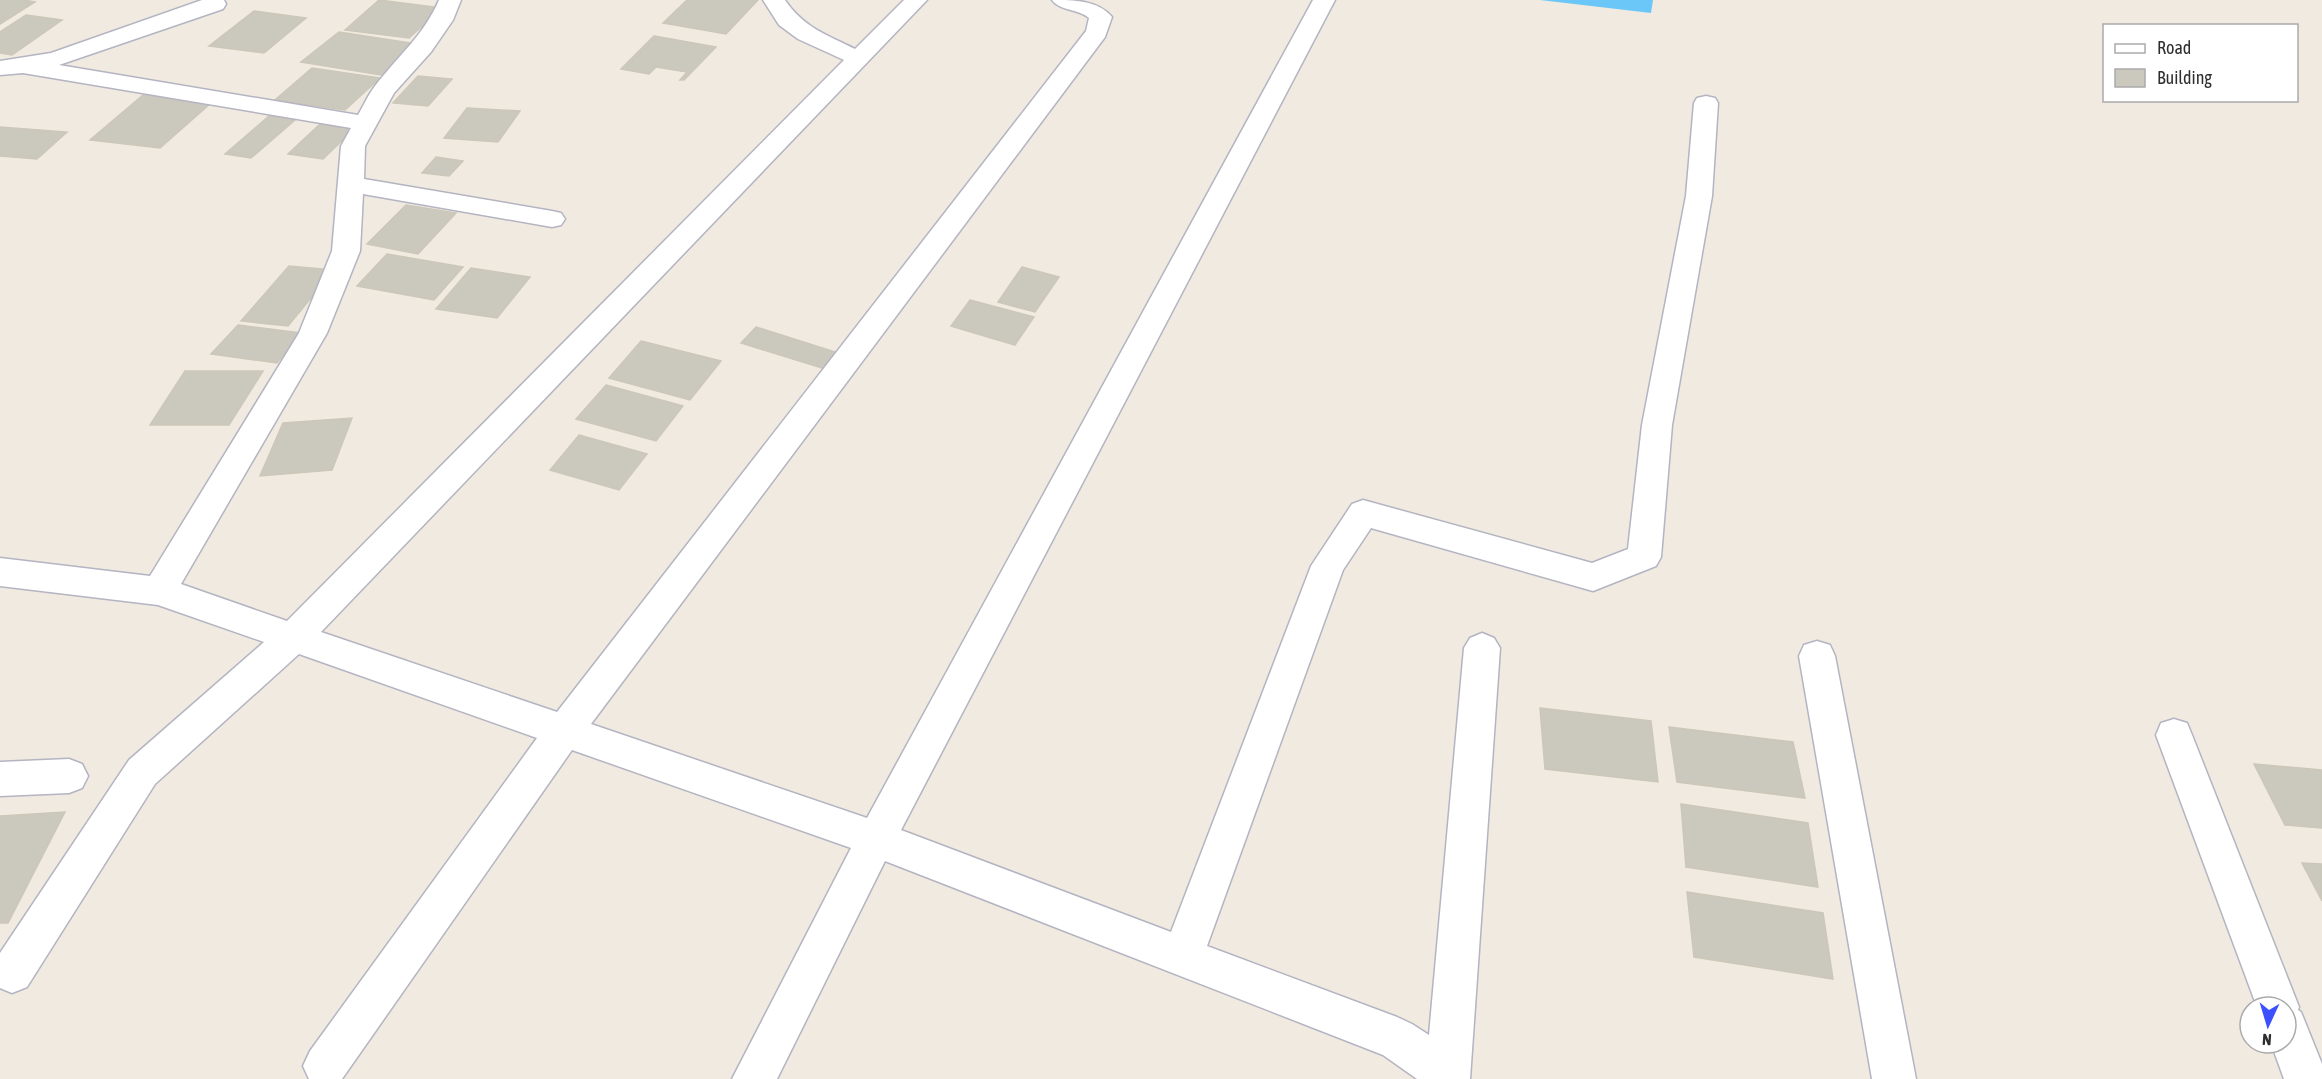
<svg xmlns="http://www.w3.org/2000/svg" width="2322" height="1079" viewBox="0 0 2322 1079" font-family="'Asap Condensed',sans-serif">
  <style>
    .water { fill: #6cc7f9 }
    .building { fill: #cbc8be; stroke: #ccc7b8; stroke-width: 1.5 }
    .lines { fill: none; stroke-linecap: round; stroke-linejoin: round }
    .minor-casing { stroke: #b4b4c2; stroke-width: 3 }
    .minor { fill: #fff; fill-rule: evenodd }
  </style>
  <rect width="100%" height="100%" fill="#f0eae0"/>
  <path class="water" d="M1540,0H1653L1651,13Z"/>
  <path class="building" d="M0,0H24L35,2L0,24Z
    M379,0L442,8L409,38L345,30Z
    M687,0H758L726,34L663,23Z
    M254,11L306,18L264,53L209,46Z
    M26,15L62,20L12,55L0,53V32Z
    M339,32L417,44L381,75L301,62Z
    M654,36L716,47L684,80H680L687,72L656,67L649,74L621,69Z
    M312,68L380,78L345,110L275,100Z
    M418,76L452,79L428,106L393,103Z
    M143,95L211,103L160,148L90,140Z
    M467,108L520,111L498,142L444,138Z
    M269,116L295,120L251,158L225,154Z
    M320,124L354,129L323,159L288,154Z
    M0,127L67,132L37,159L0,156Z
    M436,157L463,161L449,176L422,173Z
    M406,205L456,213L418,254L367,244Z
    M387,254L463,267L434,300L357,286Z
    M289,266L334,270L288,326L241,321Z
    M1022,267L1059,277L1035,312L998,302Z
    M471,268L530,277L497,318L436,309Z
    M970,300L1034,317L1015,345L951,326Z
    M238,325L302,333L277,363L211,354Z
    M756,327L841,354L828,370L741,343Z
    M641,341L721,361L690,400L609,378Z
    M185,371H263L229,425H150Z
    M606,385L683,406L656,441L576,419Z
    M352,418L332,470L260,476L283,423Z
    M579,435L647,454L619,490L550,470Z
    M1540,708L1651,721L1658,782L1545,769Z
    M1669,727L1793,742L1805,798L1677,782Z
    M2254,764L2322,770V828L2285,825Z
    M1681,804L1808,823L1818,887L1686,867Z
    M65,812L8,923H0V816Z
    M2302,863L2322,864V901Z
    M1687,892L1823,913L1833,979L1694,957Z"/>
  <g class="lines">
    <defs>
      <path id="minor" d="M202,0H224L226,4L223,9L59,65L358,115C364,105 368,95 375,86C398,56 424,35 439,0H461L453,20L431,52L394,93L365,146L364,179L552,211L561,213L565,219L561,225L552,227L363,194L360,251L327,333L181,584L287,621L844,60L798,39L779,25L763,0H785C803,27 827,35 855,49L904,0H927L321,632L557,712L1086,31L1089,18C1079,9 1060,11 1052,0C1074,0 1098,0 1112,17L1105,37L591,724L867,818L1313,0H1335L901,830L1171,932L1311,566L1352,504L1363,500L1592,563L1628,549L1642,425L1686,196L1694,103L1697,98L1706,96L1715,98L1718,103L1712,196L1672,425L1661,557L1656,566L1593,591L1371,528L1343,570L1207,946L1397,1017L1412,1024L1429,1035L1464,648L1470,638L1482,633L1494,638L1500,648L1470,1079H1417L1383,1055L885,861L777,1079H732L851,848L572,750L342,1079H309L303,1066L310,1051L537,738L299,654L155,784L27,987L12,993L0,988V953L129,760L264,642L158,605L0,586V558L150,576L299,333L332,251L341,146L351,128L23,73L0,75V61L51,53Z
        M1817,641L1830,645L1835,656L1916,1079H1872L1799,656L1804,645Z
        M2174,719L2187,723L2192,735L2299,1007L2298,1010L2301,1012L2322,1064V1079H2284L2271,1043H2286V1007H2257L2156,735L2161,723Z
        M69,759L82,764L88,776L82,788L69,793L0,796V762Z"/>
    </defs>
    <use href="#minor" class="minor-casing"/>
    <use href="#minor" class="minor"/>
  </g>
  <rect x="2103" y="24" width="195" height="78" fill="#ffffff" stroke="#ababab" stroke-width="1.5"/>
  <rect x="2115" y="44" width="30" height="9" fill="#ffffff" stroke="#ababab" stroke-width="1.5"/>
  <text x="2157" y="54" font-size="18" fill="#2e2e2e">Road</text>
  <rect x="2115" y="69" width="30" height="18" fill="#cbc8be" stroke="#ababab" stroke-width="1.5"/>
  <text x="2157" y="84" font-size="18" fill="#2e2e2e">Building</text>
  <g transform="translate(2268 1025) rotate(184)"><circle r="28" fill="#ffffff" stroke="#ababab" stroke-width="1.5"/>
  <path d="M0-4.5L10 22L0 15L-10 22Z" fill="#3d50ff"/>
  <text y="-9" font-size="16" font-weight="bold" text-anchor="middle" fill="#2e2e2e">N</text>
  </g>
</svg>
